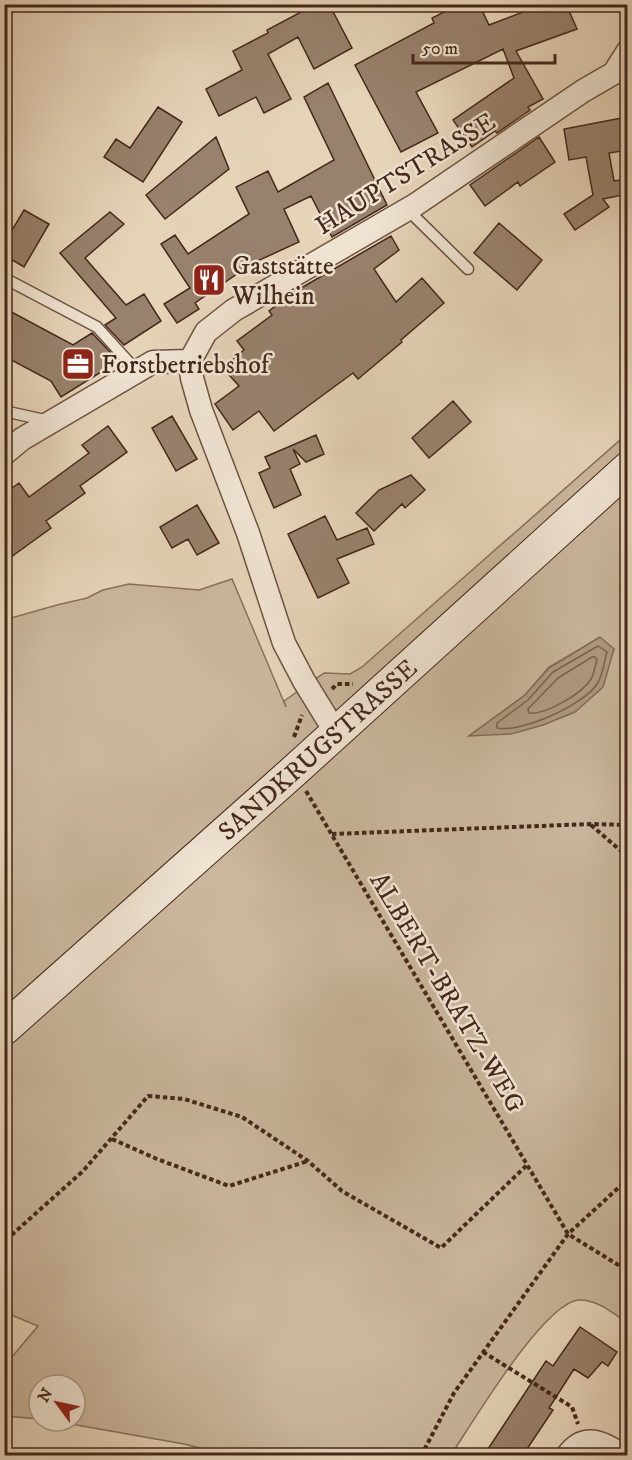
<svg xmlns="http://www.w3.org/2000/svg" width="632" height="1460" viewBox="0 0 632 1460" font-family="'IM FELL DW Pica',serif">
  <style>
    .green { fill: #cab79e; stroke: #87705c; stroke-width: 1.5; fill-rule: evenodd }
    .water { fill: #af9a83; stroke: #846c59; stroke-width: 1.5 }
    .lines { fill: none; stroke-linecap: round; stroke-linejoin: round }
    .shore { stroke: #7a614e; stroke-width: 1.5 }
    .building { fill: #98816d; stroke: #44281a; stroke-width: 1.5 }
    .lane-casing { stroke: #6c5342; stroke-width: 13 }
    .street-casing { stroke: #6c5342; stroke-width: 25 }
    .secondary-casing { stroke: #44281a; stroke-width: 34 }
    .path { stroke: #44281a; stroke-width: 4; stroke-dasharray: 4.5 3; stroke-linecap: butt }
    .lane { stroke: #efe3d2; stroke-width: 10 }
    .street { stroke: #efe3d2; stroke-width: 22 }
    .secondary { stroke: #efe3d2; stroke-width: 32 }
    .labels { text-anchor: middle; stroke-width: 5; stroke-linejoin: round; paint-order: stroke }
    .street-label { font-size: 26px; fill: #44281a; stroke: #efe3d2 }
    .poi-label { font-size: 26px; fill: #44281a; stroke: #efe3d2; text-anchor: start }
  </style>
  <rect width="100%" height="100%" fill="#e6d4b9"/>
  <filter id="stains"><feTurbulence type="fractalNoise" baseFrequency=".00333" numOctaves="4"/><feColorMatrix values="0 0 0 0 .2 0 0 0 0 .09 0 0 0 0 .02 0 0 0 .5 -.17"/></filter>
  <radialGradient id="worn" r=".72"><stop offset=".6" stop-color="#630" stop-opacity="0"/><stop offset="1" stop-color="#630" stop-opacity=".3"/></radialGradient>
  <path class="green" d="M627,434V1324C616,1314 596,1299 579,1300C544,1302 471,1425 451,1455H228L184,1444L54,1421H75V1385H39V1419L5,1416V1365L38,1326L4,1312V620L57,605L87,598L103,590L129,584L199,590L232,579L286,707L284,701L324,673L350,674L362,667ZM599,638L614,649L470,736L525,695L549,667Z"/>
  <path class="water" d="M600,637L614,649L603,687L575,712L543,725L511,734L469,736L525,695L549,668Z"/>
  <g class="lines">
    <path class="shore" d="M598,646L607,652C604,661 603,676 597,684C584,705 521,733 497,728V723L528,700L553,672Z
      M592,657H595L597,660C595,666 594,674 591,679C582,694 545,715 529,713L528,709L558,678Z"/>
  </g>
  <path class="building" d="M316,4H329L352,48L314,69L298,37L268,54L291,99L264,113L256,97L219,116L206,89L242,70L233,51L268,33L267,30Z
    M460,4H479L489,25L544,4H566L577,29L516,51L543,99L528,107L530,110L523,115L497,133L495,131L472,147L453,120L514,78L503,49L416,92L438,133L401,152L355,65L434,23L432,18Z
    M328,83L387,205L332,237L311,196L284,209L299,242L253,263L195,303L199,309L177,323L164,304L190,288L161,244L175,235L188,254L249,214L236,187L268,171L278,192L334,160L304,97Z
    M158,107L182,122L143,182L104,157L116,139L130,148Z
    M627,117V150L609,153L614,181L620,180L623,195L603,199L609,207L575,230L564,214L593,195L586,157L569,160L564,129Z
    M216,137L229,169L165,219L146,195Z
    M539,137L555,162L520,186L518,182L485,206L470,185Z
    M24,210L49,224L24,267L4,255V228L11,232Z
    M110,212L124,224L85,258L126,305L144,294L161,321L124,345L105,325L116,318L60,253Z
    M499,223L542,260L517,290L474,253Z
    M391,236L399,250L374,269L396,302L422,278L444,303L401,340L402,342L358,379L353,373L274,431L259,411L233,430L215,404L239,386L223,368L244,350L237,341L272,315L269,311L296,291Z
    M4,308L73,345L92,333L111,353L109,355L114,364L61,397L51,381L4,356Z
    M453,401L471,422L429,458L412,438Z
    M172,416L197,459L176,471L152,428Z
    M108,426L127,452L80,486L85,493L46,521L51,528L4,562V494L19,483L29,497L89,453L82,445Z
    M316,435L324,454L306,462L293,449L300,464L290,469L301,495L274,508L259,473L270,468L265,457Z
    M411,475L425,490L405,508L402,504L374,531L356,513L379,490Z
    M197,505L219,543L197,555L188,539L172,548L160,527Z
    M325,516L337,540L367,528L374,544L337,559L349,583L318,598L288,534Z
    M580,1327L617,1352L608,1366L602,1362L588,1378L574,1369L549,1408L553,1410L523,1455H484L546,1361L553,1366Z"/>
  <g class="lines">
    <defs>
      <path id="lane" d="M409,209L416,218L468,269
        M4,278L97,327L137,371
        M4,411L49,421"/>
      <path id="street" d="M4,454L22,439L153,362L190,361
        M336,733L304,681L284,643L248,533L201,410L192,378L190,361L206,332L234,310L415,205L583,91L614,73L628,51
        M567,1456C584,1432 603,1442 623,1456"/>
      <g id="secondary">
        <path id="s1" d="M4,1029L294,771L628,468"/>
      </g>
    </defs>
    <use href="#lane" class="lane-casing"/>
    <use href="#street" class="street-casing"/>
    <use href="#secondary" class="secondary-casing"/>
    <path class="path" d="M332,689L337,684H353
      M294,737L302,715
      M306,791L568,1234L628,1271
      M591,825L628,857
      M332,834L591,824L628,825
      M112,1139L157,1159L229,1186L308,1161
      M6,1240L83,1171L148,1096L184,1099L242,1117L308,1161L342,1191L441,1248L527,1165
      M483,1352L572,1407L578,1424
      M421,1456L454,1393L568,1234L628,1179"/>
    <use href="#lane" class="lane"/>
    <use href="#street" class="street"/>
    <use href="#secondary" class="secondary"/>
  </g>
  <defs>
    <symbol id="restaurant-square" viewBox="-11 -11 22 22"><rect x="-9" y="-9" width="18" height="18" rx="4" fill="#8f2418" stroke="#efe3d2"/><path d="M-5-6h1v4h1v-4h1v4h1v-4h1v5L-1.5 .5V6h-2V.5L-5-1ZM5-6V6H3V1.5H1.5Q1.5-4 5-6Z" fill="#fff"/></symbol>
    <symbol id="office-square" viewBox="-11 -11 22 22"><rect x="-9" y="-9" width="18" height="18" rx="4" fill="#8f2418" stroke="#efe3d2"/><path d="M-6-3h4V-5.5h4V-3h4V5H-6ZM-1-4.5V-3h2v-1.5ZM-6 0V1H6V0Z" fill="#fff"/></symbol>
  </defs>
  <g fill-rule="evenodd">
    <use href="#restaurant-square" x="190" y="261" width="38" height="38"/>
    <use href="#office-square" x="59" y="345" width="38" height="38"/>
  </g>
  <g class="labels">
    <g class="street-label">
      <text transform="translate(405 173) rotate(-32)" y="9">HAUPTSTRASSE</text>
      <text dy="9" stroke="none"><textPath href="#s1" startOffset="420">SANDKRUGSTRASSE</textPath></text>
      <text transform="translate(448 992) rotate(59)" y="9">ALBERT-BRATZ-WEG</text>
    </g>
    <g class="poi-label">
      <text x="232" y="274">Gaststätte<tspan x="232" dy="30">Wilhein</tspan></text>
      <text x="101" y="373">Forstbetriebshof</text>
    </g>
  </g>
  <rect width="632" height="1460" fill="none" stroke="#e6d4b9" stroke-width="24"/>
  <rect x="6" y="6" width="620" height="1448" fill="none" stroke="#44281a" stroke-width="3"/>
  <rect x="12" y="12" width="608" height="1436" fill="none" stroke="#44281a" stroke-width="1.5"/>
  <g transform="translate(57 1403) rotate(303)"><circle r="28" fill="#efe3d2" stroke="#ab9888" stroke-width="1.5"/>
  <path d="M0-4.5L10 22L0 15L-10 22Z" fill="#8f2418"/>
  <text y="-9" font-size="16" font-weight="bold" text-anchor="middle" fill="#44281a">N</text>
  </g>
  <path d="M413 54v9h142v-9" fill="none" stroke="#44281a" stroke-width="3"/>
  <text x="422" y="54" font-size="18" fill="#44281a" stroke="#efe3d2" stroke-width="4.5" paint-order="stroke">50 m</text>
  <rect width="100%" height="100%" filter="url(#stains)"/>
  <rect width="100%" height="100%" fill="url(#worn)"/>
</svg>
